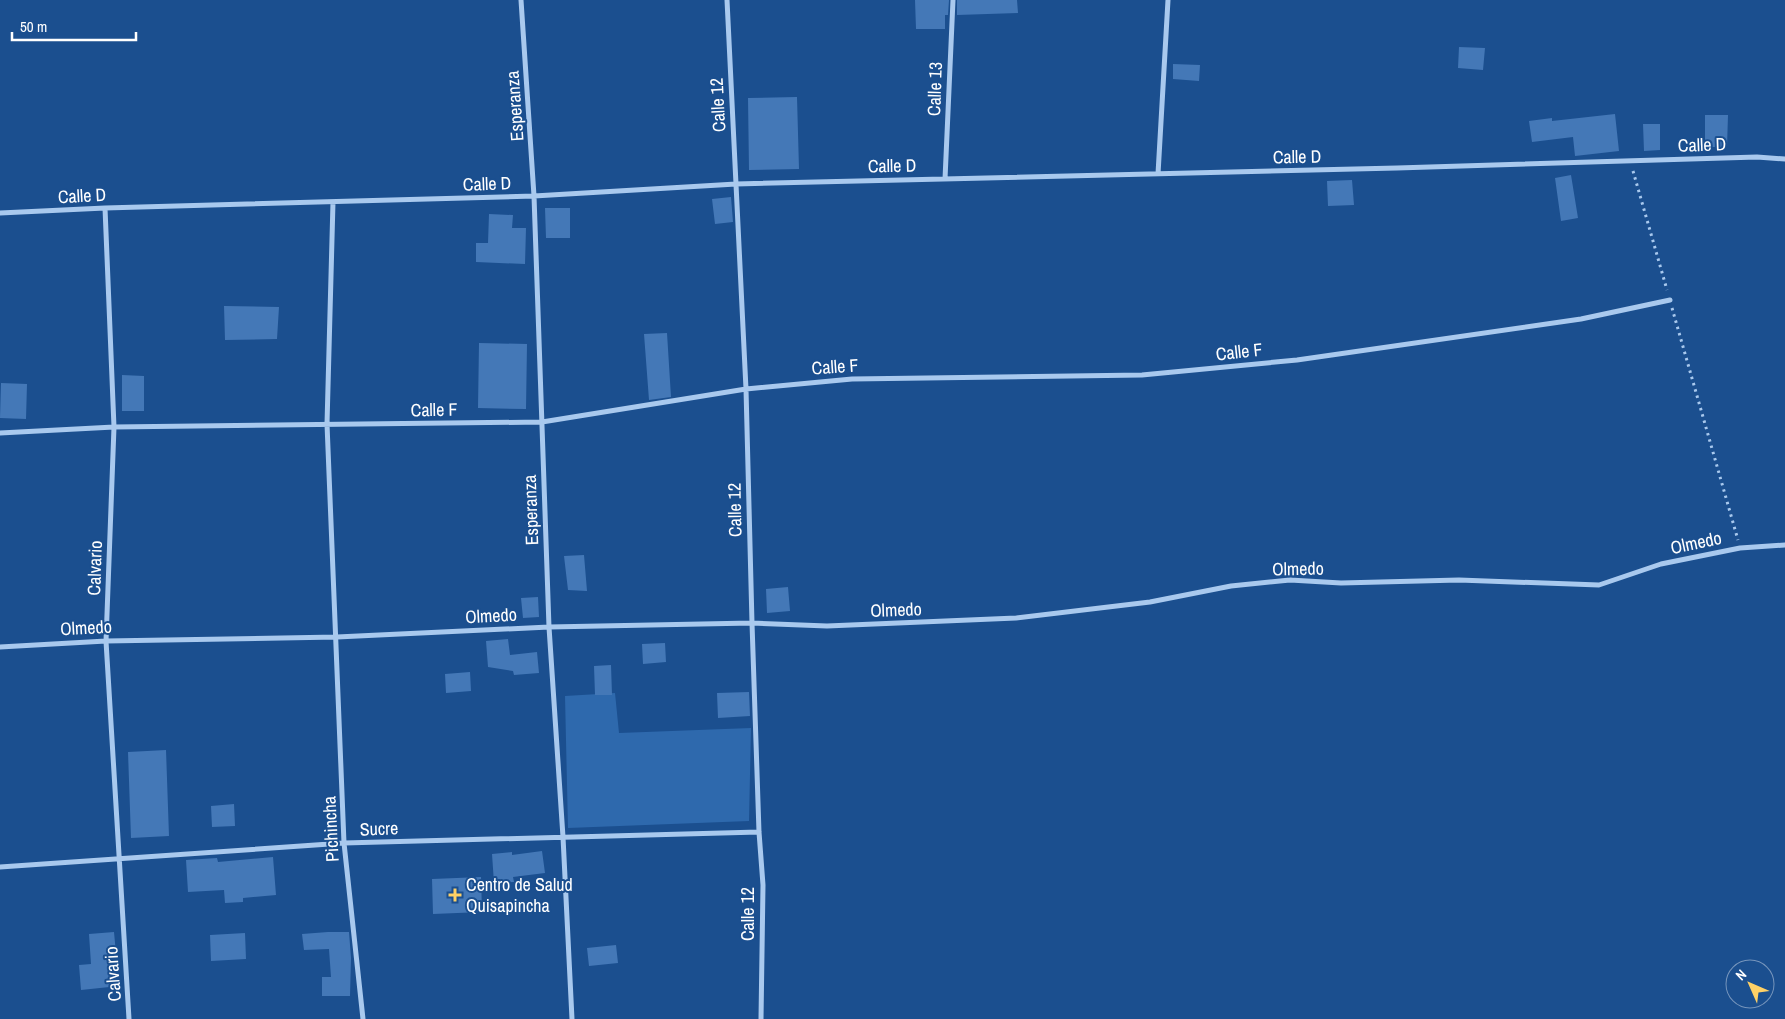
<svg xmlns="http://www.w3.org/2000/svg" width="1785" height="1019" viewBox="0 0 1785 1019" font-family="'Archivo Narrow',sans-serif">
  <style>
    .green { fill: #2e69ad }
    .building { fill: #4478b7 }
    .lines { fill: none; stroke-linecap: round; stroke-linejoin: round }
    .path { stroke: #a9c9ee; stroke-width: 3; stroke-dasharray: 2.5 4; stroke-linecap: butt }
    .street { stroke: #a9c9ee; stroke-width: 5 }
    .poi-dot { fill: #ffd166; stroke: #1b4f8f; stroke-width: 2 }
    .labels { text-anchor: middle; stroke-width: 4; stroke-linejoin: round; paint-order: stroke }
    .street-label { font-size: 18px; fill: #fff; stroke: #1b4f8f }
    .poi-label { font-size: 18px; fill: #fff; stroke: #1b4f8f; text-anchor: start }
  </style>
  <rect width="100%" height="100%" fill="#1b4f8f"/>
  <path class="green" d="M615,693L619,733L751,728L749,821L568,828L565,696Z"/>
  <path class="building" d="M915,0H949L948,15H945V29H916Z
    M957,0H1017L1018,13L957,15Z
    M1459,47L1485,48L1483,70L1458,68Z
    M1173,64L1200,65L1199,81L1173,79Z
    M797,97L799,169L749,170L748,98Z
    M1615,114L1619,151L1575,156L1573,137L1532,142L1529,121L1552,118V121Z
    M1705,115H1728L1727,147H1705Z
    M1643,124H1660V150L1644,151Z
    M1571,175L1578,218L1561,221L1555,178Z
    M1352,180L1354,205L1328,206L1327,181Z
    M731,197L733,222L715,224L712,199Z
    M545,208H570V238H546Z
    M489,214L513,215L512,228H526L525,264L476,262V243H488Z
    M224,306L279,307L277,339L225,340Z
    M667,333L671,397L649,400L644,334Z
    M479,343L527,344L526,409L478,408Z
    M122,375L144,376V411H122Z
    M1,383L27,384L26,419L0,418Z
    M584,555L587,591L568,590L564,556Z
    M788,587L790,611L767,613L766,589Z
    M538,597L539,617L523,618L521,598Z
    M508,639L510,655L537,652L539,673L514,675L513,671L488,667L486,641Z
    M665,643L666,662L643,664L642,644Z
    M611,665L612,695H595L594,666Z
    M470,672L471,691L446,693L445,674Z
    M749,692L750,716L718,718L717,693Z
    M166,750L169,836L131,838L128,752Z
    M234,804L235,826L212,827L211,806Z
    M542,851L545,873L513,877L514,882L494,883L492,854L512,852V855Z
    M273,857L276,895L243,898V902L225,903L224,890L188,892L186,860L217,858L218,862Z
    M481,877L482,912L433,914L432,879Z
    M114,932L119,986L81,990L79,965L91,964L89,934Z
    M328,932H349L351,958L350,996H322V977H331L329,949L304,950L302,934Z
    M245,933L246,959L211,961L210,935Z
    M616,945L618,963L589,966L587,948Z"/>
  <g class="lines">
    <path class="path" d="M1633,171L1667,290
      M1672,308L1738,540"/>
    <path class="street" d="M521,0L534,196L549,627L563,837L572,1019
      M727,0L746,389L752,623L759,832L763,885L761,1019
      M1158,174L1168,0
      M945,179L953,0
      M333,202L327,424L344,843L363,1019
      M105,208L114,427L106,641L129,1019
      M0,213L105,208L534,196L736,184L1397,168L1757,157L1785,159
      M0,433L114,427L542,422L746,389L852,379L1142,375L1297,360L1581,319L1670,300
      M0,647L106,641L337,637L549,627L752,623L827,626L1016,618L1150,602L1231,586L1290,580L1341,583L1459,580L1599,585L1661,564L1740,548L1785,545
      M0,867L344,843L759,832"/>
  </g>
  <path class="poi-dot" d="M452.5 887.5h5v5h5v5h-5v5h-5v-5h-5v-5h5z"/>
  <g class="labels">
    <g class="street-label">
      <text transform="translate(935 89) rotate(-88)" y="6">Calle 13</text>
      <text transform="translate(718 105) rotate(-93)" y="6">Calle 12</text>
      <text transform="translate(515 106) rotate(-94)" y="6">Esperanza</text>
      <text transform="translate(1702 145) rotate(-2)" y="6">Calle D</text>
      <text transform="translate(1297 157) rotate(-1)" y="6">Calle D</text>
      <text transform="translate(892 166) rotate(-1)" y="6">Calle D</text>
      <text transform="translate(487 184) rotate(-2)" y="6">Calle D</text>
      <text transform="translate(82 196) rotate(-3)" y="6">Calle D</text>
      <text transform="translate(1239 352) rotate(-6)" y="6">Calle F</text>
      <text transform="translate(835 367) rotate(-4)" y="6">Calle F</text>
      <text transform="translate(434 410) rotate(-1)" y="6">Calle F</text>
      <text transform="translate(531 510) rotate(-92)" y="6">Esperanza</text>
      <text transform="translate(735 510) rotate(-91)" y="6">Calle 12</text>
      <text transform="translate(1696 543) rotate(-12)" y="6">Olmedo</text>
      <text transform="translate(95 568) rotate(-88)" y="6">Calvario</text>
      <text transform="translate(1298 569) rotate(-1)" y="6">Olmedo</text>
      <text transform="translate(896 610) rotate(-2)" y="6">Olmedo</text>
      <text transform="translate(491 616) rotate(-3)" y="6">Olmedo</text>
      <text transform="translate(86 628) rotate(-3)" y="6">Olmedo</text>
      <text transform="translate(331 829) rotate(-93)" y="6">Pichincha</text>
      <text transform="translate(379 829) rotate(-2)" y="6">Sucre</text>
      <text transform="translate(748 914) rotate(-90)" y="6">Calle 12</text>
      <text transform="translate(113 974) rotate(-94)" y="6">Calvario</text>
    </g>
    <g class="poi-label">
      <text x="466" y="891">Centro de Salud<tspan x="466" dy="21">Quisapincha</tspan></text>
    </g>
  </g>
  <g transform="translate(1750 984) rotate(315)"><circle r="24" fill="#1b4f8f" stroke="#7695bc"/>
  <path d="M0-4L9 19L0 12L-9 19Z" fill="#ffd166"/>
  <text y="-8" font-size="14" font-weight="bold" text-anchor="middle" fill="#ffffff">N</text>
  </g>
  <path d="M12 32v8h124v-8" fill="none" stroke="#ffffff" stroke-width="2.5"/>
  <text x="20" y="32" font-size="15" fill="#ffffff" stroke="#1b4f8f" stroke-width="4" paint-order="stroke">50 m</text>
</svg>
